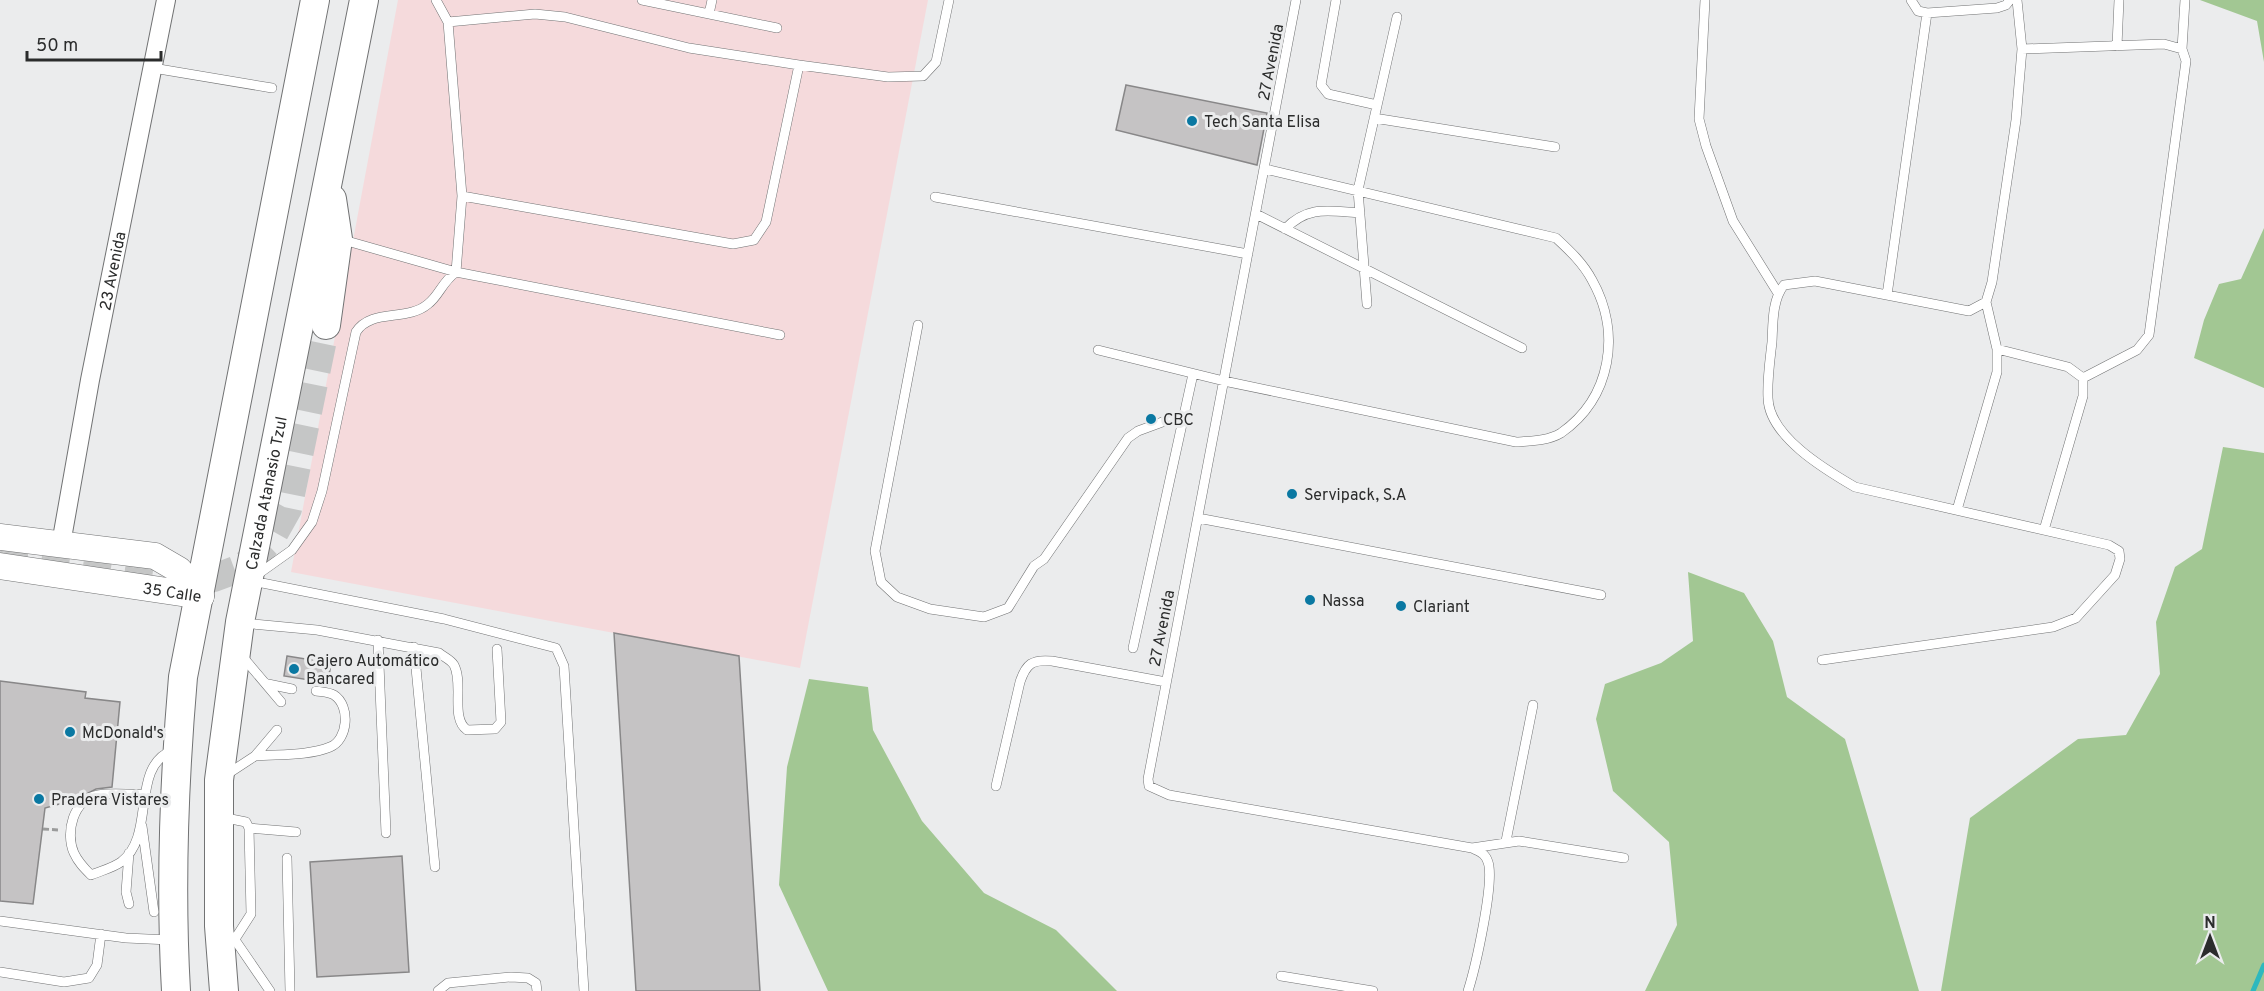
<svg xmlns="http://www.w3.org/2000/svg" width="2264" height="991" viewBox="0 0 2264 991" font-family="Overpass,sans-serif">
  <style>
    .industrial { fill: #f5dadc }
    .green { fill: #a2c793 }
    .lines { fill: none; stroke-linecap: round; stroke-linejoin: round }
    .stream { stroke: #2eb8be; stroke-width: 5 }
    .building { fill: #c5c3c4; stroke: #888788; stroke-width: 1.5 }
    .primary-tunnel { stroke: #c5c6c6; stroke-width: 28; stroke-dasharray: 28 14; stroke-linecap: butt }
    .lane-casing { stroke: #717273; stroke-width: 10 }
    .street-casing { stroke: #717273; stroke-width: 20 }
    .secondary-casing { stroke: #717273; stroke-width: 27 }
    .primary-casing { stroke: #717273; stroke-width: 30 }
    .path { stroke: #9a9b9b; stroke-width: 3; stroke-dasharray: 6 3; stroke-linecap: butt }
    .lane { stroke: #fff; stroke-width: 9 }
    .street { stroke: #fff; stroke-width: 18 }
    .secondary { stroke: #fff; stroke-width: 26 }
    .primary { stroke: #fff; stroke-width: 28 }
    .poi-dot { fill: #0a78a2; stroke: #ebeced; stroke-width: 2 }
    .labels { text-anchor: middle; stroke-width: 6; stroke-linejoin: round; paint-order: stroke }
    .street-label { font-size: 16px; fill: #2b2c2c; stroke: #ebeced }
    .poi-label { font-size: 16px; fill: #2b2c2c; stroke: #ebeced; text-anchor: start }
  </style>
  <rect width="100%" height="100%" fill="#ebeced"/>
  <path class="industrial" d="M398,0H928L800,668L291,572Z"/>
  <path class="green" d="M2200,0H2264V62L2257,21Z
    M2264,228V388L2194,358L2204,320L2219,284L2241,279Z
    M2223,447L2264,453V991H1941L1970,818L2078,739L2126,735L2160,674L2156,622L2175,567L2202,549Z
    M1688,572L1744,593L1773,641L1787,697L1845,739L1919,991H1645L1677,925L1669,842L1613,791L1596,719L1605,684L1661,663L1693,641Z
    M809,679L868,687L873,730L922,821L984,893L1056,930L1117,991H828L779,885L787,767Z"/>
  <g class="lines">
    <path class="stream" d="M2253,991L2264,965"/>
  </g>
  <path class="building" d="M1126,85L1267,113L1257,165L1116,130Z
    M614,633L739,656L760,991H636Z
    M287,656L331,663L328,683L284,676Z
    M0,681L86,692L85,698L120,702L112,787L96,789L77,799L45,808L33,904L0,901Z
    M402,856L409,972L317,977L310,862Z"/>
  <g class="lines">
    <path class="primary-tunnel" d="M0,553L160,576L214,578L243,567L270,541L288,509L326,325"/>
    <defs>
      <path id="lane" d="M642,0L777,28
        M1296,0L1148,779L1149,786L1169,795L1472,848C1480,852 1485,853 1488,862C1495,882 1475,969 1468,991
        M1336,0L1321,85L1328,94L1377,105
        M1705,0L1699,119L1706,146L1733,221L1778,293
        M1911,0L1918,11L1927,13L1997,8L2006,5L2010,0
        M709,14L712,0
        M448,22L535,14L565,17L689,48L799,65L766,222L754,240L733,244L462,196
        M2117,46L2119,0
        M2022,49L2164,44L2182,49L2186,61L2149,335L2137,350L2083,378
        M2182,49L2185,0
        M799,65L888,77L923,76L936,62L949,0
        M153,68L272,88
        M1374,118L1555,147
        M935,197L1248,254
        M1256,214L1522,348
        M1285,229C1308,205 1329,211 1360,213
        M340,239L456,272L780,335
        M1887,295L1927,13
        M1367,304L1358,190L1397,17
        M918,325L875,551L881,582L897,597L930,609L984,617L1008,608L1034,566L1044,559L1128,438L1138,431L1184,414
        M1997,349L2068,367L2083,378V396L2044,530
        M1098,350L1224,381L1516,442C1530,441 1548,441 1561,433C1611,398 1622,333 1592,280C1583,263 1570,251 1556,238L1265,169
        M1957,510L1997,372V349L1986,302
        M1198,518L1601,595
        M254,577L292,550L312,522L322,491L356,332C371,308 407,322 428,304C439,296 442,282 456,272L462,196L448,22L436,0
        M252,581L444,619L556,648L564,666L584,991
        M242,623L317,630L439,653C444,657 451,660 454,665C464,684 450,718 467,730L495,729L501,722L497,649
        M378,640L386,833
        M414,647L435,867
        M1133,648L1193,374
        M242,656L281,702
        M1822,660L2053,627L2076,618L2115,575L2120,559L2119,551L2109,545L1855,487C1824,469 1769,436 1768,398C1767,380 1770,360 1772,342C1773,323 1772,300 1784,285L1815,281L1969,311L1986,302L1992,282L2016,120L2022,49L2017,0
        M268,684L292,689
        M255,756C278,754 308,756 330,747C348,740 351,706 334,695C329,692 322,692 316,691
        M226,775L255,756L277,730
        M996,786L1020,682C1026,664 1032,659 1052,661L1166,682
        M145,794C130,795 112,792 98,795C73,799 65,833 74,853C78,862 84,868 91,875C100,871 113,868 121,862C157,835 129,767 173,750
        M221,817L246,822L249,828L251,914L235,939
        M142,826L154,912
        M249,828L296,832
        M1506,841L1533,705
        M1472,848L1519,841L1624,858
        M287,858L290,991
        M129,904L126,892L129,853
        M0,921L126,938L170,940
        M233,937L270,991
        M0,972L64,982L89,978L97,965L101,934
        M1281,976L1373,991
        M438,991L448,983L511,977L528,978L536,983L537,991"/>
      <g id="street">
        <path id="s1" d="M61,544L90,380L166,0"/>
      </g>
      <g id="secondary">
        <path d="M0,537L155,556L179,570L201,596"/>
        <path id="s2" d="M0,566L201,596"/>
      </g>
      <g id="primary">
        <path d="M326,325L338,239L332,199"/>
        <path d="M176,991C170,886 174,781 183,677L315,0"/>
        <path id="s3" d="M224,991L219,926V780L240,622L364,0"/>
      </g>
    </defs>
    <use href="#lane" class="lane-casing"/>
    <use href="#street" class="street-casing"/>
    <use href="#secondary" class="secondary-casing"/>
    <use href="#primary" class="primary-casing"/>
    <path class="path" d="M43,829L59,830"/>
    <use href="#lane" class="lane"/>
    <use href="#street" class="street"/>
    <use href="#secondary" class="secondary"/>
    <use href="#primary" class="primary"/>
  </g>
  <g class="poi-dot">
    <circle cx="1192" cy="121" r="6"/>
    <circle cx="1151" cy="419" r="6"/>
    <circle cx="1292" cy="494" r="6"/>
    <circle cx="1310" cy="600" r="6"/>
    <circle cx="1401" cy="606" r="6"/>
    <circle cx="294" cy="669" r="6"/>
    <circle cx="70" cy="732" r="6"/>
    <circle cx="39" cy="799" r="6"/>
  </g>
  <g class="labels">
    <g class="street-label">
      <text transform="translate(1270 62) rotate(-79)" y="6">27 Avenida</text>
      <text dy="6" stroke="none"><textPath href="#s1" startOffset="278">23 Avenida</textPath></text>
      <text dy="6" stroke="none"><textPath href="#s3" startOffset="502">Calzada Atanasio Tzul</textPath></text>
      <text dy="6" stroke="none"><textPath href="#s2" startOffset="174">35 Calle</textPath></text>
      <text transform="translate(1161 628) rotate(-79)" y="6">27 Avenida</text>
    </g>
    <g class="poi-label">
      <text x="1204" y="127">Tech Santa Elisa</text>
      <text x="1163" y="425">CBC</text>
      <text x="1304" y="500">Servipack, S.A</text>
      <text x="1322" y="606">Nassa</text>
      <text x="1413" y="612">Clariant</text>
      <text x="306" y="666">Cajero Automático<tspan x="306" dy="18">Bancared</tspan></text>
      <text x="82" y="738">McDonald's</text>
      <text x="51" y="805">Pradera Vistares</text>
    </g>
  </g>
  <g transform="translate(2210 937)" stroke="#ebeced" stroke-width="4.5" paint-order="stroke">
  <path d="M0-4.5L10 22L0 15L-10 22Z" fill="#2b2c2c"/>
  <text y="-9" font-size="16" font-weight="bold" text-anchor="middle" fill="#2b2c2c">N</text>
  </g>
  <path d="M27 51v9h134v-9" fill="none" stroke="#2b2c2c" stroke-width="3"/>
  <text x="36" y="51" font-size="18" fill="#2b2c2c" stroke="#ebeced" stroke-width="4.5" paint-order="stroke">50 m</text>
</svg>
